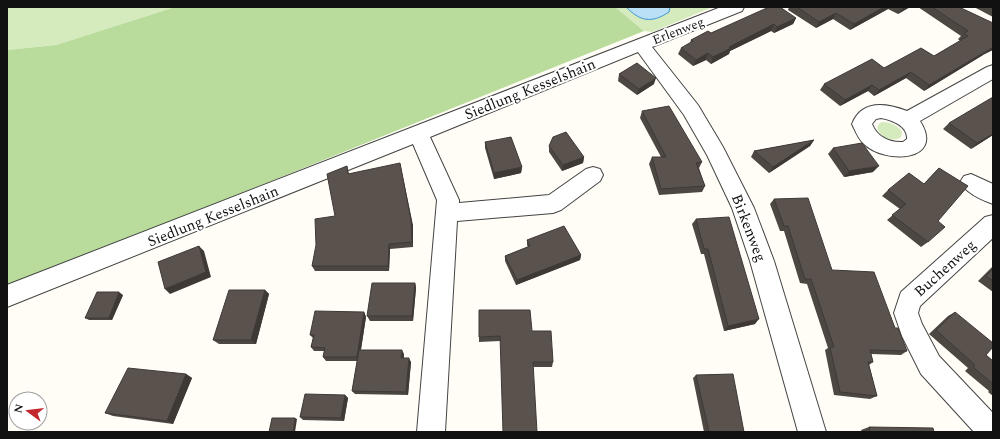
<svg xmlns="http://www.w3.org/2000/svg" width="1000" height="439" viewBox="0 0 1000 439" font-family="Spectral,serif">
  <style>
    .green { fill: #d5ebbd }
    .forest { fill: #b9dc9c }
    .water { fill: #b9e0f7; stroke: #3f96cf }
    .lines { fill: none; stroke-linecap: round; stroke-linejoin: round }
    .minor-casing { stroke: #444; stroke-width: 2 }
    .minor { fill: #fff; fill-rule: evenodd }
    .wall { fill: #4d4742 }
    .shaded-wall { fill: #3f3936 }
    .building { fill: #5a524d; stroke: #3f3936 }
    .labels { text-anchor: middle; stroke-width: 4; stroke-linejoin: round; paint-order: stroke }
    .far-street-label { font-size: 13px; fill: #111; stroke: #fff }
    .street-label { font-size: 15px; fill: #111; stroke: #fff }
  </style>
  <rect width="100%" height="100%" fill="#fffdf5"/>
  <path class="green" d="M7,7H175L56,45L7,50Z
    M615,7H713L652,32L644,31Z
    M882,122C890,122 898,125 902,132L901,137C892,143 881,138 877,128L879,124Z"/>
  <path class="forest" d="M175,7H615L644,31L135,236L7,285V50L56,45Z"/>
  <path class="water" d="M626,7H670L669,12C651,24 640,21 626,7Z"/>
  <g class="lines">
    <defs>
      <path id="minor" d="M721,7H744L742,11L652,47L698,105L723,147L754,208L774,261L826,432H798L750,261L732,208L707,155L684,115L638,52L430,137L459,200V203L549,195L586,169L593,167L600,169L603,175L600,181L561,210L553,213L457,221L445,432H417L437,200L413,144L7,307V285Z
        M993,65V79L920,121C946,162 884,165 863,143C858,138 855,130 852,124C862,99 886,103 907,111L987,67ZM881,118C892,120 908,126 907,139L903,142C890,143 877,137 872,124L876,119Z
        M971,174L993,184V204C982,200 966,193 960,182L964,176Z
        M993,215V238L920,306L918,313L922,324L939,356L993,413V432H974L921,374L902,336L894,313L901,292L985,217Z"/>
    </defs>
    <use href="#minor" class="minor-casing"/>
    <use href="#minor" class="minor"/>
  </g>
  <path class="wall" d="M789,7H910L898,14L888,9L850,30L833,19L816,28L788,10Z
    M918,7H959L983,55L924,91L906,78L874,96L868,91L840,106L820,90L824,84L884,68L934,56L960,41L958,39L961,36Z
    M974,7H993V17Z
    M796,18L793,24L774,33L771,31L730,51L729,54L711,64L706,60L693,66L678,54L681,48L690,43L691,40L711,33Z
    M619,74L654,84L637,95L618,81Z
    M642,111L702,162L699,168L705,186L702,192L659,195L649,164L652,157H661L640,118Z
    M949,123L993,135L971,149L943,129Z
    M814,140L810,146L769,173L751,157L754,151Z
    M485,142L522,167L521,173L494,179L485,148Z
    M549,146L584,157L583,163L562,171L549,152Z
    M833,148L873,172L844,177L828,154Z
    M347,166L349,174L413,225V247L390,249L389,271H315L312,266L335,216Z
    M939,168L938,221L928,242L921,247L887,220L900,209L882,196L888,190L924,184Z
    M774,199L832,270L895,328L907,351L901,355L871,354L873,362L869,365L877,396L870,399L834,395L825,350L828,348L807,284L800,283L784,231H780L770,204Z
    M696,219L755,324L724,331L704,254H701L692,224Z
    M527,240L581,255L580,260L516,285L505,261V256L528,247L527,245Z
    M993,266V292L978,281Z
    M415,283L416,288L413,321H370L367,316Z
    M265,290L269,294L256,344H219L213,340Z
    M123,295L112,320H89L85,318Z
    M364,312L366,317L361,350L404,354V358L411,362L408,395L355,394L352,391L357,361H326L323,357L324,351H314L311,347L313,338L310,335Z
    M955,312L986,355L993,361V396L988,392L989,391L965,371L968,368L929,334L948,316Z
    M532,331L553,362L552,367H534L500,341L479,342V337Z
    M186,374L192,378L173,424L113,416L105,413Z
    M696,375L744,432H704L693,378Z
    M345,395L348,398L344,421L303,420L300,417Z
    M869,427L934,432H862L861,430Z"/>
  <path class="shaded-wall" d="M884,7H889L888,9L850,30L854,24Z
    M904,7H910L898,14L903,8Z
    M836,13L833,19L816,28L819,22Z
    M796,18L793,24L774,33L777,27Z
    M774,24L771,31L730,51L729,54L711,64L713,57L729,47Z
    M993,47V50L983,55L924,91L929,85Z
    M708,53L706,60L693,66L696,60Z
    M911,72L906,78L874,96L879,90Z
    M656,78L654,84L637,95L639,89Z
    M872,85L868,91L840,106L845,100Z
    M993,134V135L971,149L977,143Z
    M814,140L810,146L769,173L773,167Z
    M584,157L583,163L562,171L563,165Z
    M400,163L413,225V247L412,242Z
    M879,166L873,172L844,177L849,171Z
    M522,167L521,173L494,179V173Z
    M389,244L390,249L389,271L388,266Z
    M199,246L204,251L211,277L170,294L165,289Z
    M581,255L580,260L516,285L517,280Z
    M415,283L416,288L413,321L412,316Z
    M265,290L269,294L256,344L251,340Z
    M119,292L123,295L112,320L109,318Z
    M364,312L366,317L359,361L357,357Z
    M759,319L755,324L724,331L728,326Z
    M402,350L404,354L403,362L401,358Z
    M409,358L411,362L408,395L406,392Z
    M186,374L192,378L173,424L167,421Z
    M345,395L348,398L344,421L341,418Z
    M295,418L297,419L295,432H293Z"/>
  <path class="building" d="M769,7H780L796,18L777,27L774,24L729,47L731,48L713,57L708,53L696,60L681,48L693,41L691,40L708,31L711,33Z
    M797,7H884L854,24L836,13L819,22Z
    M932,7H959L993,23V47L929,85L911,72L879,90L872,85L845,100L824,84L872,59L884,68L921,48L934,56L968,36L964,33L968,31Z
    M637,63L656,78L639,89L619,74Z
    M993,97V134L977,143L949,123Z
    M669,106L702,162L696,163L705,186L661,189L652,157H666L642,111Z
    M566,132L584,157L563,165L549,146L553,137Z
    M511,137L522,167L494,173L485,142Z
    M814,140L773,167L754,151Z
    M862,143L879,166L849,171L833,148Z
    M400,163L411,220L412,242L389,244L388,266H312L316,245L315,219L335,216L327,174L347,166L348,174Z
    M939,168L968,186L938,221L945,227L928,242L892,215L906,204L888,190L909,173L924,184Z
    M808,198L832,270L874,272L895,328H898L907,351L870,350L873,362H868L877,396L840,392L830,347H834L811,279H805L788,226H784L774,199Z
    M729,217L759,319L728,326L708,249H704L696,219Z
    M564,226L581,255L517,280L505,256L530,246L527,240Z
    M199,246L206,272L165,289L158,262Z
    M993,269V281L986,276Z
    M372,283H415L412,316H367Z
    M229,290H265L251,340H213Z
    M97,292H119L109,318H85Z
    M479,310H530L532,331H551L553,362H533L537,432H503L500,336L479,337Z
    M315,311L364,312L357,357H323L325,348L311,347L314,335H310Z
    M955,312L993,343V347L986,355L993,361V384L973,367L975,365L936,330Z
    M359,350H402L401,358H409L406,392L352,391Z
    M128,368L186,374L167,421L105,413Z
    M733,374L744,432H709L696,375Z
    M305,394L345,395L341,418L300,417Z
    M272,418H295L293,432H269Z
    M869,427L933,428L934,432H870Z"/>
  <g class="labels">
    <g class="far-street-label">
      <text transform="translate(678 30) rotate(-21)" y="5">Erlenweg</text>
    </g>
    <g class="street-label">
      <text transform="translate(530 89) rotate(-22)" y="5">Siedlung Kesselshain</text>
      <text transform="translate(213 216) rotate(-22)" y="5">Siedlung Kesselshain</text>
      <text transform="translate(749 228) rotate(69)" y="5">Birkenweg</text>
      <text transform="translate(945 268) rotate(-42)" y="5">Buchenweg</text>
    </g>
  </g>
  <rect width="1000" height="439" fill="none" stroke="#111111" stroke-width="16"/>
  <g transform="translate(28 411) rotate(285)"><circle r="19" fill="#ffffff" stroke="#a0a0a0"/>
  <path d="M0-3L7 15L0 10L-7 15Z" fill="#c4262e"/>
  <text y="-6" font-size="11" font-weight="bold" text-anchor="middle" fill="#111111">N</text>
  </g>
</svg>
